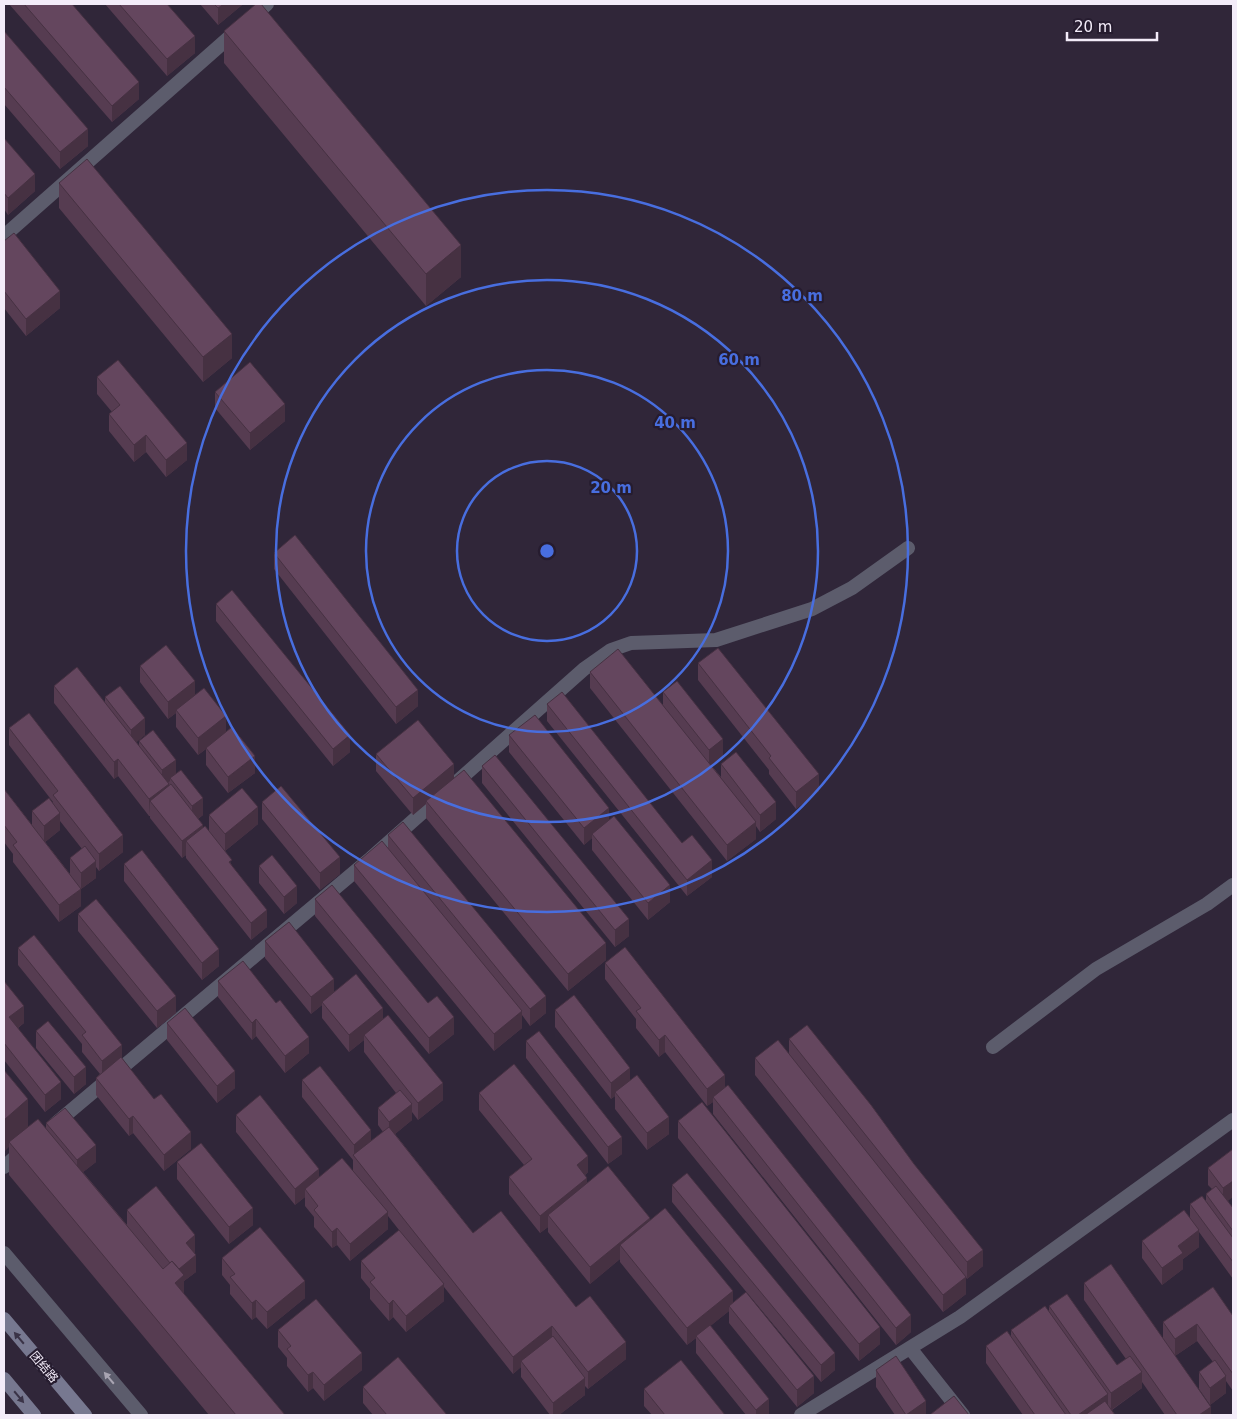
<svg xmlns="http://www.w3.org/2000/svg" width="1237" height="1419" viewBox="0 0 1237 1419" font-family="'DejaVu Sans','Noto Sans SC',sans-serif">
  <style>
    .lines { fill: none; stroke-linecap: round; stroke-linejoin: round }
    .service { stroke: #5c5c6c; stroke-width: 14 }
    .minor { stroke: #5c5c6c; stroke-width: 14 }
    .secondary { stroke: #777890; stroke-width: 14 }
    .wall { fill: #563c51; fill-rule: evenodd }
    .shaded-wall { fill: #463142 }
    .building { fill: #64465e; stroke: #463142 }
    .oneway { fill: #3a3347 }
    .oneway2 { fill: #a8a4b2 }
    .ring { fill: none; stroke: #486edf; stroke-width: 2.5 }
    .labels { text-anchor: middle; stroke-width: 4.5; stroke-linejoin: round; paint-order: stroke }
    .street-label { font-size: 12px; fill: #f3ecf9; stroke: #261c2f }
    .centre { fill: #486edf; stroke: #261c2f; stroke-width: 2.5 }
    .ring-label { font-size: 15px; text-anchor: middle; font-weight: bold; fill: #486edf; stroke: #261c2f; stroke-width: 4.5; stroke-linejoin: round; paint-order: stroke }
  </style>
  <rect width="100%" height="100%" fill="#302639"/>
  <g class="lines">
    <path class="service" d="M55,1124L371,858L584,669L611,650L631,643L716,640L812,609L852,588L908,548
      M4,1167L23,1150"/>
    <path class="minor" d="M4,236L267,4
      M993,1047L1096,969L1207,904L1233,885
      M4,1253L141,1415
      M910,1348L963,1415
      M801,1415L960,1317L1233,1120"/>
    <path class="secondary" d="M4,1319L85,1415
      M4,1379L34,1415"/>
  </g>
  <path class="wall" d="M9,4H72L139,99L112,122Z
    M105,4H167L195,53L167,76Z
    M200,4H242V5L218,25Z
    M4,31L88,146L60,169L4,104Z
    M224,31L461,277L426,306L224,63Z
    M4,138L35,191L8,215L4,209Z
    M59,183L232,358L203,382L59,208Z
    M4,241L60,308L26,336L4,308Z
    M97,377L187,460L166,477L146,452L134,462L109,431V414L112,412L97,394Z
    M215,392L285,421L250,450L215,408Z
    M274,553L418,706L396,724L274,569Z
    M216,604L350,752L333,766L216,621Z
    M698,663L819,791L796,809L769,774V770L698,680Z
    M140,666L195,695L226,731L255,773L228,793L206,765V749L198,755L176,727V713L168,719L140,682Z
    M590,672L663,705V692L723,756L711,765L721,777V764L776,819L760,832L756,826V839L727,861L590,688Z
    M54,686L105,703V697L145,735L136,742L139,746V741L176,773L203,815L198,819L203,828L209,831V815L258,824L225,851L232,866L267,927L251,940L186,858V855L182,858L150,818V816H149L118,776L114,779L54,703Z
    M547,704L682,843L712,877L687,896L547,721Z
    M9,728L123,852L99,871L96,867V878L81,889V906L59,922L13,862V854L4,842V789L32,825V811L53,804V802L9,745ZM60,821L82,849L70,858V874L45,842L60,830Z
    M509,735L609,820L670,902L648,920L592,850V838L584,845L509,752Z
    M376,754L454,779L606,960L568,991L426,818V804L413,815L376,771Z
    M482,766L629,936L615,947L482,783Z
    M262,802L340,874L320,890L262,819Z
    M388,835L546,1013L530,1026L522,1015V1028L494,1051L354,881V865L388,848Z
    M124,864L219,966L202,980L124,881Z
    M259,866L297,903L284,914L259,883Z
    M315,899L428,1003L454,1034L429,1054L315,916Z
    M78,914L176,1013L157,1028L78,931Z
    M265,941L334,992L383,1019L443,1100L418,1120L412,1112V1120L395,1134L473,1233L576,1307L626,1359L588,1389L585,1386V1395L559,1415H550L521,1377V1367L513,1374L444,1287V1301L406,1332L393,1317L389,1321L370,1299V1289L361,1278V1261L399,1230L388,1216V1229L350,1261L337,1245L332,1248L314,1227V1217L305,1206V1197L295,1205L236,1132V1115L319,1177L353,1170V1160L302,1097V1080L371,1141L383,1132L378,1125V1108L396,1093L364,1052V1040L349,1052L322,1018V1005L311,1014L265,958Z
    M18,948L122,1058L191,1149L164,1171L133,1133L129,1136L96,1095V1078L100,1074L82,1052V1044L18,965Z
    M605,963L725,1087L911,1332L896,1345L713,1114V1102L707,1106L665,1052L659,1057L636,1028V1019L605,979Z
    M4,981L24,1023L18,1028L61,1099L45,1112L4,1060Z
    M218,981L309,1053L285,1073L256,1036L252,1040L218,997Z
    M555,1010L630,1081L669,1134L647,1150L615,1109V1096L611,1099L555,1027Z
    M167,1023L235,1088L217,1103L167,1040Z
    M36,1031L86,1084L74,1094L36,1048Z
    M789,1039L983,1266L967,1279L966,1277V1294L943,1312L755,1075V1058L789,1053Z
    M526,1041L622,1154L608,1164L526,1058Z
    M4,1070L28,1127L46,1129V1123L96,1162L83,1172L127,1225V1210L195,1252L194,1253L196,1272L184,1281V1294L285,1415H209L9,1175V1147Z
    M479,1093L588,1172L585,1175L587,1184L650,1220L733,1303L814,1393L797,1407L729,1323V1311L710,1326L769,1415H746L696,1353V1338L687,1345L620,1262V1259L590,1284L548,1232V1227L540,1233L509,1194V1177L524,1165L479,1110Z
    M678,1121L880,1344L859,1361L678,1138Z
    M1233,1149L1228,1201L1233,1208V1279L1199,1232V1247L1183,1259V1269L1162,1285L1142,1258V1241L1190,1219V1204L1206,1201V1194L1212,1189L1208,1185V1168Z
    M177,1162L253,1225L229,1244L177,1179Z
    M672,1185L835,1370L821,1382L672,1202Z
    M222,1258L305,1298L267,1329L256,1317L252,1320L230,1294V1285L222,1275Z
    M1084,1283L1163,1339V1322L1233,1316V1391L1226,1381V1393L1210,1405L1199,1389V1372L1213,1362L1197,1341L1175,1356L1211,1415H1165L1142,1382V1388L1112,1410L1115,1415H1023L986,1363V1346L1011,1336V1330L1049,1311V1306L1117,1365L1126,1359L1084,1300Z
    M278,1330L362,1370L324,1401L313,1388L308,1392L287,1366V1358L278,1347Z
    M876,1370L926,1415H895L876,1387Z
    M363,1387L447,1415H373L363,1403Z
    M644,1389L725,1415H652L644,1406Z"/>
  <path class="shaded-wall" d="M224,4H242V5L218,25V8Z
    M195,36V53L167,76V59Z
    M139,82V99L112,122V106Z
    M88,129V146L60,169V152Z
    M35,174V191L8,215V198Z
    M461,245V277L426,306V274Z
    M60,291V308L26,336V319Z
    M232,334V358L203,382V357Z
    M285,404V421L250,450V433Z
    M146,435V452L134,462V445Z
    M187,443V460L166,477V460Z
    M195,681V698L176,710V713L168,719V702Z
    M418,690V706L396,724V707Z
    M226,716V733L198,755V738Z
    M145,718V735L131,747V730Z
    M350,735V752L333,766V749Z
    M723,739V756L709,767V750Z
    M255,756V773L228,793V777Z
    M118,759V776L114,779V762Z
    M176,760V776L170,778V781L162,787V770Z
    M454,764V781L426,801V804L413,815V798Z
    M819,774V791L796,809V792Z
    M169,784V801H150L149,816V799Z
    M203,798V815L192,823V806Z
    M776,802V819L760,832V815Z
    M258,807V824L225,851V834Z
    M609,808V825L592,834V838L584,845V828Z
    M60,813V830L44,843V826Z
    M756,822V839L727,861V845Z
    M203,825V842L186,841V855L182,858V841Z
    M123,835V852L99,871V854Z
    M340,857V874L320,890V873Z
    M712,860V877L687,896V880Z
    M96,861V878L81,889V906L59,922V905L81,889V873Z
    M670,885V902L648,920V903Z
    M297,886V903L284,914V897Z
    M267,910V927L251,940V923Z
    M629,919V936L615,947V930Z
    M606,943V960L568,991V974Z
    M219,949V966L202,980V963Z
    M334,979V996L322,1002V1005L311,1014V997Z
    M176,996V1013L157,1028V1011Z
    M546,996V1013L530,1026V1009Z
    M24,1006V1023L9,1034V1017Z
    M383,1008V1024L364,1035V1040L349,1052V1035Z
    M522,1011V1028L494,1051V1034Z
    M454,1017V1034L429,1054V1038Z
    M256,1019V1036L252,1040V1023Z
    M665,1035V1052L659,1057V1040Z
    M309,1037V1053L285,1073V1056Z
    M122,1045V1062L102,1078V1061Z
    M86,1067V1084L74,1094V1077Z
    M630,1068V1085L615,1092V1096L611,1099V1083Z
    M235,1071V1088L217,1103V1086Z
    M725,1075V1092L713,1097V1102L707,1106V1089Z
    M61,1082V1099L45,1112V1095Z
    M443,1083V1100L418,1120V1103Z
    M28,1099V1131L9,1142V1147L4,1152V1120Z
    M412,1104V1120L389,1139V1122Z
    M133,1116V1133L129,1136V1119Z
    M669,1117V1134L647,1150V1133Z
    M371,1130V1147L354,1157V1145Z
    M191,1132V1149L164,1171V1155Z
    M622,1137V1154L608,1164V1147Z
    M96,1145V1162L77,1177V1160Z
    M588,1156V1172L577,1182V1165Z
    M319,1169V1186L305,1189V1197L295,1205V1189Z
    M587,1178V1195L548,1215V1227L540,1233V1216Z
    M1233,1181V1197L1223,1205V1188Z
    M253,1208V1225L229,1244V1227Z
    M388,1212V1229L350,1261V1244Z
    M650,1218V1235L620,1245V1259L590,1284V1267Z
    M337,1228V1245L332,1248V1232Z
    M1199,1230V1247L1183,1259V1269L1162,1285V1268L1178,1246Z
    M195,1235V1252L186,1260V1243Z
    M983,1250V1266L967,1279V1262Z
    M196,1255V1272L184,1281V1307L175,1283L176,1271Z
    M966,1277V1294L943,1312V1295Z
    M305,1281V1298L267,1329V1312Z
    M444,1284V1301L406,1332V1316Z
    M733,1291V1308L729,1306V1311L697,1337L696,1336V1338L687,1345V1328Z
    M256,1300V1317L252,1320V1303Z
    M393,1300V1317L389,1321V1304Z
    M911,1315V1332L896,1345V1328Z
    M1197,1324V1341L1175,1356V1339Z
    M552,1326V1343L521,1361V1367L513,1374V1357Z
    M880,1327V1344L859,1361V1344Z
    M626,1342V1359L588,1389V1372Z
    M362,1353V1370L324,1401V1385Z
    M835,1353V1370L821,1382V1365Z
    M313,1372V1388L308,1392V1375Z
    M1142,1372V1388L1111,1410V1393Z
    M814,1376V1393L797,1407V1390Z
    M1226,1376V1393L1210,1405V1388Z
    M585,1378V1395L559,1415H553V1403Z
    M1108,1394V1411L1103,1415H1078Z
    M769,1399V1415H756V1410Z
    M926,1401V1415H906Z
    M1211,1407V1415H1199Z"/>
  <path class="building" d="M24,4H72L139,82L112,106Z
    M119,4H167L195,36L167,59Z
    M214,4H224L218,8Z
    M256,4H261L461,245L426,274L224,31Z
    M4,31L88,129L60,152L4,87Z
    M4,138L35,174L8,198L4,193Z
    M87,159L232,334L203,357L59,183Z
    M14,233L60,291L26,319L4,291V241Z
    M118,360L187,443L166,460L146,435L134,445L109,414L120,405L97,377Z
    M250,362L285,404L250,433L215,392Z
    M295,535L418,690L396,707L274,553Z
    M232,590L350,735L333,749L216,604Z
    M166,645L195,681L168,702L140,666Z
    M718,648L819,774L796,792L769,758L771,756L698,663Z
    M618,649L756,822L727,845L590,672Z
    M77,667L169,784L149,799L118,759L114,762L54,686Z
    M677,681L723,739L709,750L663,692Z
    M120,686L145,718L131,730L105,697Z
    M204,688L226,716L198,738L176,710Z
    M562,692L682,843L692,835L712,860L687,880L547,704Z
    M29,713L123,835L99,854L53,795L58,791L9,728Z
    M535,715L609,808L584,828L509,735Z
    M418,720L454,764L413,798L376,754Z
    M232,727L255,756L228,777L206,748Z
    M153,730L176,760L162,770L139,741Z
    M736,752L776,802L760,815L721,764Z
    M495,755L629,919L615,930L482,766Z
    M181,770L203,798L192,806L170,778Z
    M464,770L606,943L568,974L426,801Z
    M171,784L203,825L182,841L150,801Z
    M281,786L340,857L320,873L262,802Z
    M242,788L258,807L225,834L209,815Z
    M4,789L81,889L59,905L13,845L17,842L4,825Z
    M49,798L60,813L44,826L32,811Z
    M614,816L670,885L648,903L592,834Z
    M403,822L546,996L530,1009L388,835Z
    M205,826L232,860L229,862L267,910L251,923L186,841Z
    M382,841L522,1011L494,1034L354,865Z
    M85,846L96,861L81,873L70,858Z
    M142,850L219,949L202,963L124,864Z
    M272,855L297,886L284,897L259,866Z
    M332,885L428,1003L437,996L454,1017L429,1038L315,899Z
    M96,899L176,996L157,1011L78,914Z
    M289,922L334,979L311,997L265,941Z
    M34,935L122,1045L102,1061L82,1035L86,1032L18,948Z
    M625,947L725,1075L707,1089L665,1035L659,1040L636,1011L641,1008L605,963Z
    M243,961L276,1003L280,1000L309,1037L285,1056L256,1019L252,1023L218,981Z
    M356,974L383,1008L349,1035L322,1002Z
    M4,981L24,1006L9,1017L61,1082L45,1095L4,1043Z
    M574,995L630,1068L611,1083L555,1010Z
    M185,1008L235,1071L217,1086L167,1023Z
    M388,1015L443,1083L418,1103L364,1035Z
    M48,1021L86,1067L74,1077L36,1031Z
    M807,1025L871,1105L914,1164L983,1250L967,1262L789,1039Z
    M539,1031L622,1137L608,1147L526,1041Z
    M778,1040L966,1277L943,1295L755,1058Z
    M121,1057L154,1099L161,1094L191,1132L164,1155L133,1116L129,1119L96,1078Z
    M514,1064L588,1156L577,1165L587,1178L540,1216L509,1177L532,1159L479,1093Z
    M320,1066L371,1130L354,1145L302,1080Z
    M4,1070L28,1099L4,1120Z
    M637,1075L669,1117L647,1133L615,1092Z
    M728,1085L911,1315L896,1328L713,1097Z
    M400,1090L412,1104L389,1122L378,1108Z
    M260,1095L319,1169L295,1189L236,1115Z
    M702,1102L880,1327L859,1344L678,1121Z
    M65,1108L96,1145L77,1160L46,1123Z
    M38,1119L163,1269L172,1261L184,1275L175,1283L285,1415H236L9,1142Z
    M389,1127L473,1233L501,1211L576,1307L590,1296L626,1342L588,1372L552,1326L513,1357L353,1155Z
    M201,1143L253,1208L229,1227L177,1162Z
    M1233,1149V1181L1223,1188L1208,1168Z
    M342,1158L388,1212L350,1244L337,1228L332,1232L314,1210L318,1206L305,1189Z
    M608,1166L650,1218L590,1267L548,1215Z
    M687,1173L835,1353L821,1365L672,1185Z
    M156,1186L195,1235L186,1243L196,1255L179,1269L172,1261L170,1263L127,1210Z
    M1216,1186L1233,1208V1231L1206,1194Z
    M1202,1196L1233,1238V1262L1190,1204Z
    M665,1208L733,1291L687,1328L620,1245Z
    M1184,1210L1199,1230L1178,1246L1183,1253L1162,1268L1142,1241Z
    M260,1227L305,1281L267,1312L256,1300L252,1303L230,1277L235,1274L222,1258Z
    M399,1230L444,1284L406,1316L393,1300L389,1304L370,1282L375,1278L361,1261Z
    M1111,1264L1211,1407L1199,1415H1177L1084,1283Z
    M1213,1287L1233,1316V1374L1197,1324L1175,1339L1163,1322Z
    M746,1292L814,1376L797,1390L729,1306Z
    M1067,1294L1117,1365L1130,1356L1142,1372L1111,1393L1049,1306Z
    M316,1299L362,1353L324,1385L313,1372L308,1375L287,1349L291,1346L278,1330Z
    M1045,1306L1108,1394L1078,1415H1071L1011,1330Z
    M710,1325L769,1399L756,1410L696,1336Z
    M1007,1331L1066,1415H1035L986,1346Z
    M553,1336L585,1378L553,1403L521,1361Z
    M896,1356L926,1401L906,1415L876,1370Z
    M398,1357L447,1415H387L363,1387Z
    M681,1360L725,1415H665L644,1389Z
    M1215,1360L1226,1376L1210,1388L1199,1372Z
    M954,1396L969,1415H932L931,1414Z
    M1105,1401L1115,1415H1085Z"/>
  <defs><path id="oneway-solid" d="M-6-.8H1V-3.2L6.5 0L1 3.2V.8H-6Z" transform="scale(1.25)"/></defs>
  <g class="oneway">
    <use href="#oneway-solid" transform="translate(19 1338) rotate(-130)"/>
    <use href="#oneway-solid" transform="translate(19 1397) rotate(50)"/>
  </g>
  <use class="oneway2" href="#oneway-solid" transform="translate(109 1378) rotate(-130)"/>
  <g class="ring">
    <circle cx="547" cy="551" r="90"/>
    <circle cx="547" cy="551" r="181"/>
    <circle cx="547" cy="551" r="271"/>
    <circle cx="547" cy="551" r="361"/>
  </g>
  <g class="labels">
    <g class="street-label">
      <text transform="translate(44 1367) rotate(50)" y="4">团结路</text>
    </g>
  </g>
  <circle cx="547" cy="551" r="8" class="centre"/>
  <g class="ring-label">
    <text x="802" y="301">80 m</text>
    <text x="739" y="365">60 m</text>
    <text x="675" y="428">40 m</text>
    <text x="611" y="493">20 m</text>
  </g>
  <rect width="1237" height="1419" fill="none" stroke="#f3ecf9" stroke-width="10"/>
  <path d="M1067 32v8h90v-8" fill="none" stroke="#f3ecf9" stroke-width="2.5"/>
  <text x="1074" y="32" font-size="15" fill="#f3ecf9" stroke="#261c2f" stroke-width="4" paint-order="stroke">20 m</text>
</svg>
